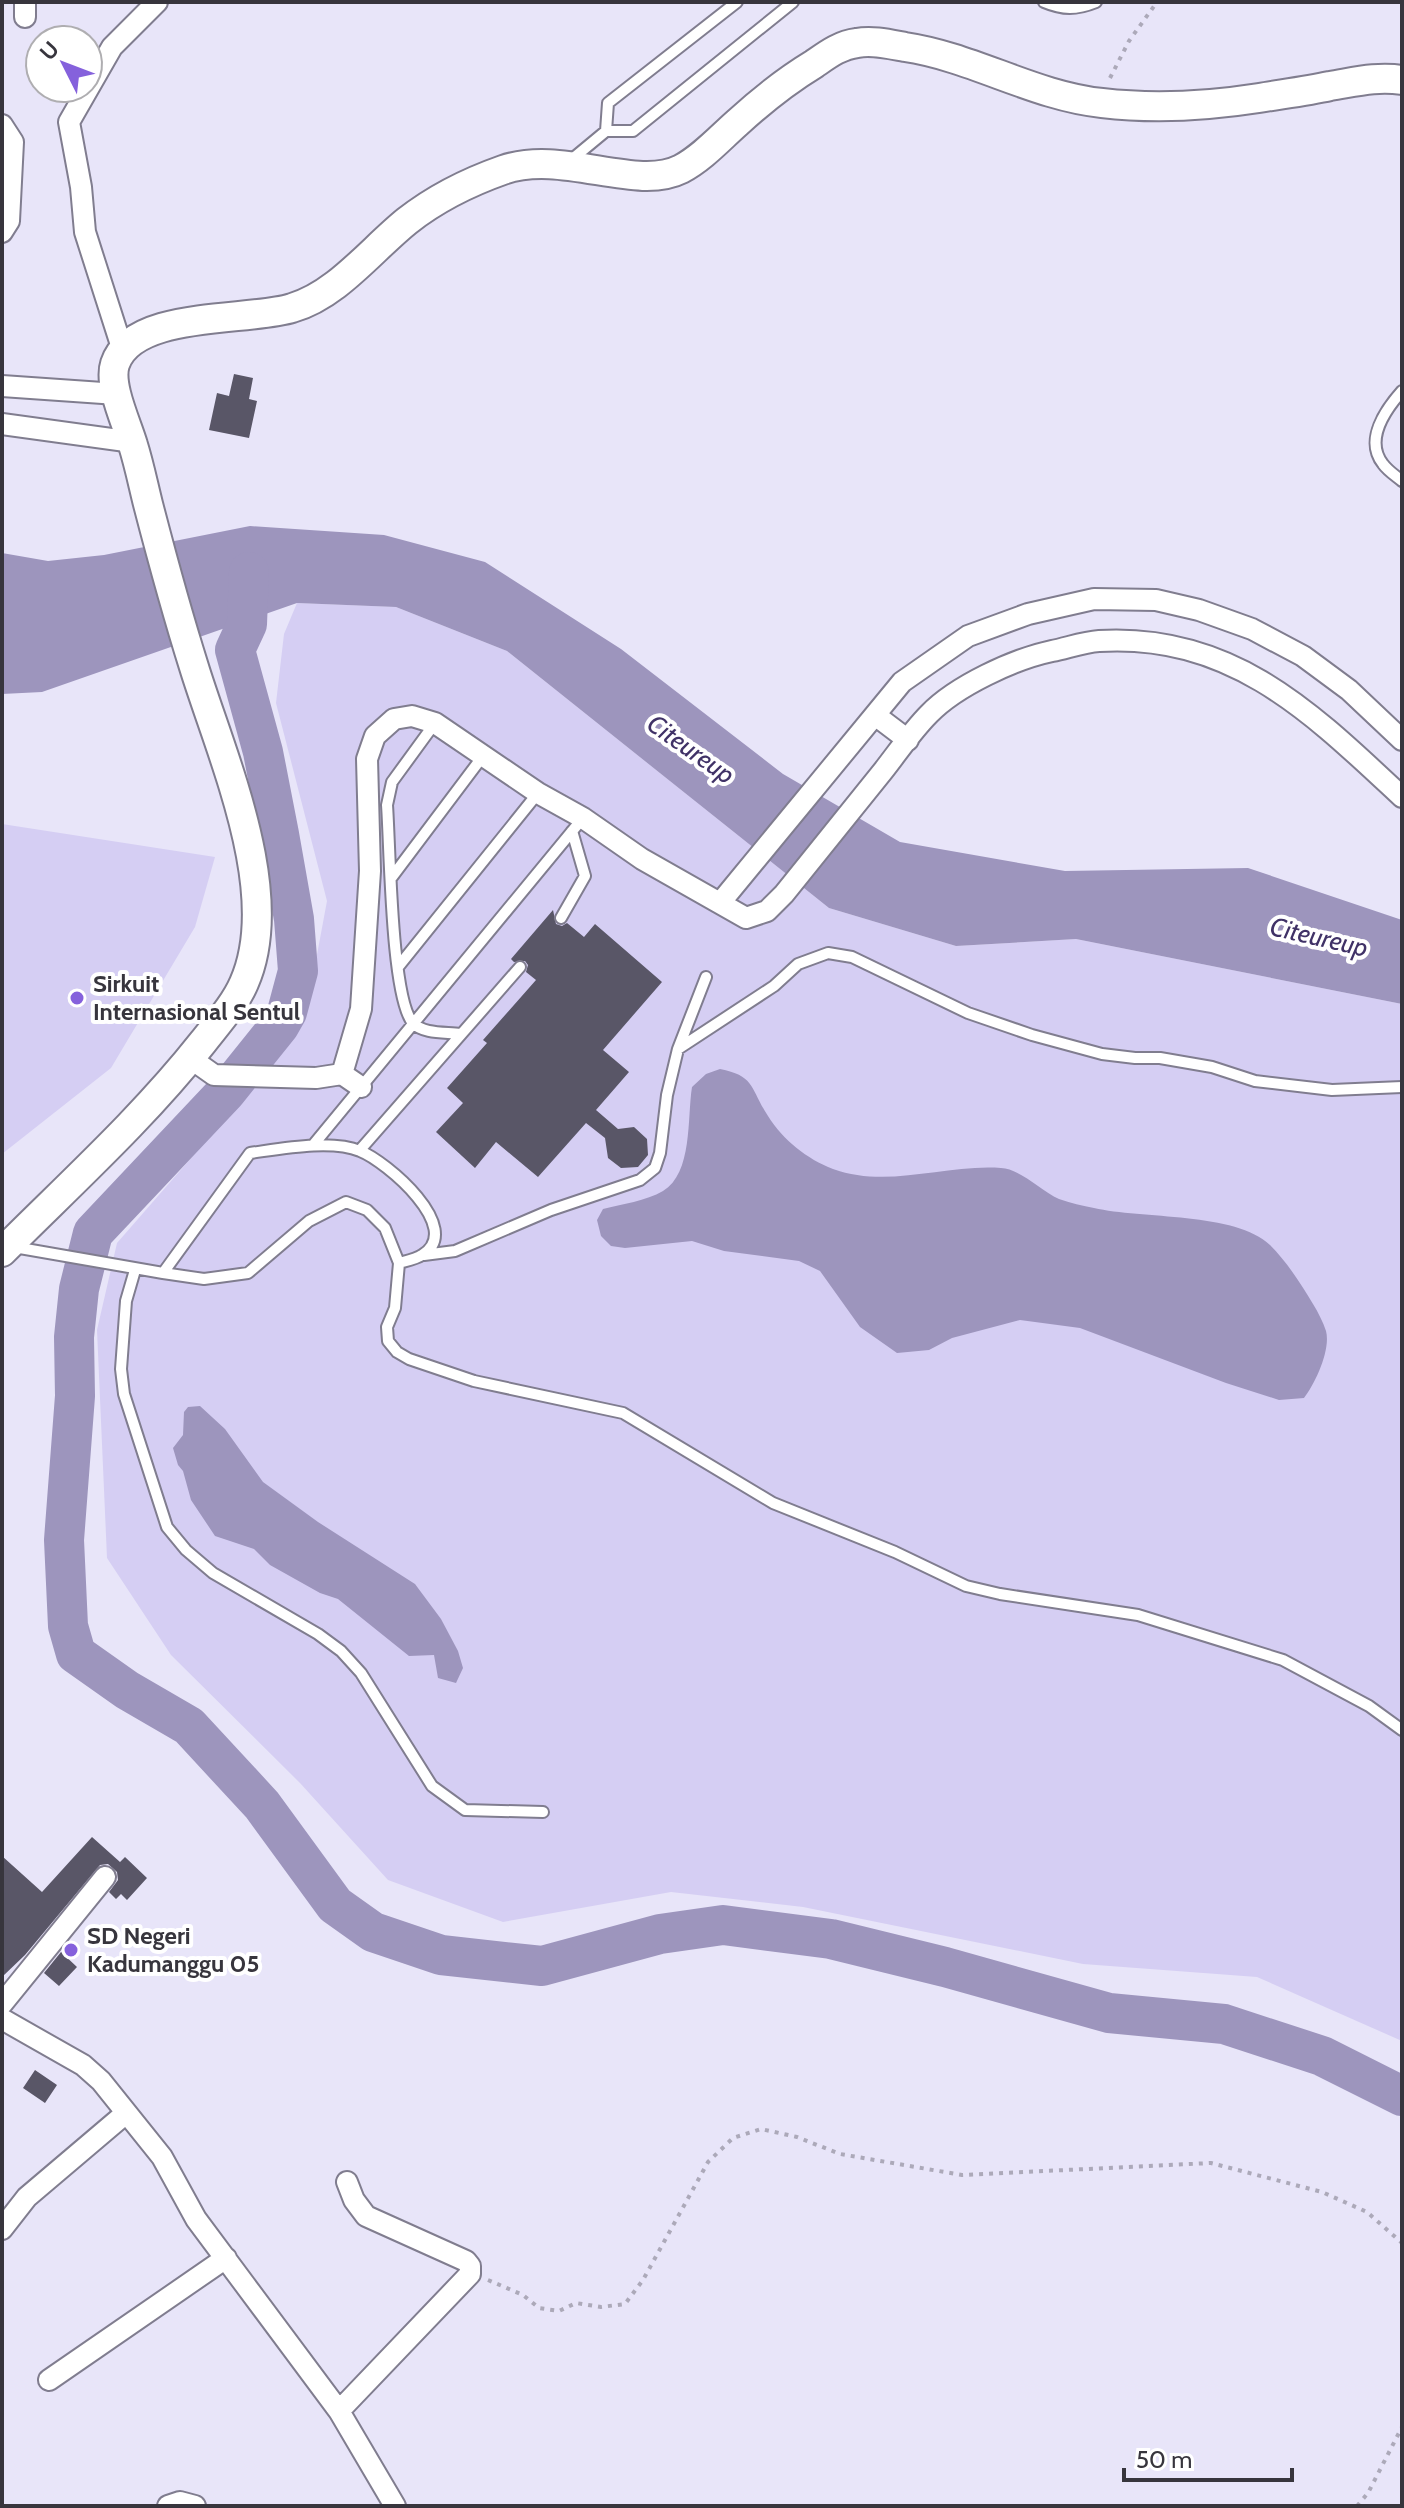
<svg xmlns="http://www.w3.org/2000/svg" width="1404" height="2508" viewBox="0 0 1404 2508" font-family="Cabin,sans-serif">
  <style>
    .green { fill: #d5cef3 }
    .water { fill: #9d95bd }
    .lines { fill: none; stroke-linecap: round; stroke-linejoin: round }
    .river { stroke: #9d95bd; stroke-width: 40 }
    .building { fill: #595667 }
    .lane-casing { stroke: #807d8f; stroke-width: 14 }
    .street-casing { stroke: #807d8f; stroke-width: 24 }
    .secondary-casing { stroke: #807d8f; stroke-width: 32 }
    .path { stroke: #aca9b9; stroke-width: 4; stroke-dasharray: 4 6; stroke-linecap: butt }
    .lane { stroke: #fff; stroke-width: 10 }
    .street { stroke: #fff; stroke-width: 20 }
    .secondary { stroke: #fff; stroke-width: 28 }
    .poi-dot { fill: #8561dc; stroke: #fff; stroke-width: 3 }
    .labels { text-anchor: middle; stroke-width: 8; stroke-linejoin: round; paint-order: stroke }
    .poi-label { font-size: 24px; font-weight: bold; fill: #37353d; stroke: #fff; text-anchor: start }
    .water-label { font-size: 26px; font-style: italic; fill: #403267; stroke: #fff }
  </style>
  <rect width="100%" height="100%" fill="#e8e5f9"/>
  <path class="green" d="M297,603L396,607L507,651L829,908L956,946L1076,939L1402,1004V2041L1257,1977L1083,1964L803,1907L671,1892L503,1922L388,1880L300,1783L171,1655L107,1558L97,1330L117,1243L275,1062L308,1003L327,901L276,703L284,634Z
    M2,824L215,857L195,927L111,1068L2,1154Z"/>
  <path class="water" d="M250,526L384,535L485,562L621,649L783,774L900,842L1065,871L1248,868L1402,920V1004L1076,939L956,946L829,908L507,651L396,607L297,603L42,692L2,694V553L48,561L104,555Z
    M720,1069C756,1076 750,1089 768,1116C783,1140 807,1159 833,1169C888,1189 945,1164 1001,1168C1021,1169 1041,1191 1059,1199C1070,1203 1083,1206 1094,1208C1141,1219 1236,1212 1270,1245C1287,1262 1301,1284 1313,1304C1318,1312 1323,1322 1326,1331C1331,1350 1315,1384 1304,1398L1279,1400L1226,1383L1080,1328L1020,1320L952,1338L929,1350L897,1353L860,1327L820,1271L799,1261L724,1251L692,1241L625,1248L611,1246L601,1236L597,1220L603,1209C622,1204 646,1201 663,1191C693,1173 687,1118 692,1087L706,1074Z
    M200,1406L225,1429L263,1482L318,1522L415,1584L441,1619L458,1651L463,1668L456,1683L438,1678L434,1655L409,1656L338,1599L320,1593L270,1565L254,1549L215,1536L191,1500L183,1471L178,1465L173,1448L183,1435L184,1412L188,1407Z"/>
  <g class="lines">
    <path class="river" d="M249,572L247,624L235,650L263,752L279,834L294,919L298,971L287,1012L279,1026L226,1092L93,1233L79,1289L74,1337L75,1396L64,1540L68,1626L76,1654L127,1690L189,1726L262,1805L335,1905L373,1932L441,1955L542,1966L660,1934L723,1925L831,1939L945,1967L1109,2013L1224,2024L1322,2056L1402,2096"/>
  </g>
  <path class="building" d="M234,374L253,378L249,399L257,401L249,438L209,430L217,393L229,396Z
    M553,910L556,924L562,926L567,923L584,937L595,924L662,982L603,1050L629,1072L596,1110L618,1129L634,1127L647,1139L648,1155L638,1167L621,1168L608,1158L605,1138L586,1123L538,1177L496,1142L475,1168L436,1132L463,1103L447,1088L487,1043L483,1040L536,980L526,972L528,965L525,961L514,962L511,959Z
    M92,1837L120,1862L125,1857L147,1878L127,1900L121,1894L116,1899L109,1892L118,1880L117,1872L108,1864L100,1865L25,1955L2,1977V1856L42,1892Z
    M61,1952L77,1967L59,1986L44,1973Z
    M35,2070L57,2085L45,2103L23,2088Z"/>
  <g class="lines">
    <defs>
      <path id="lane" d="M1044,2C1063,10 1076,10 1096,2
        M606,131L608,103L737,2
        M571,160L606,131H633L793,2
        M1402,391C1386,409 1364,440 1383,464C1388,471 1396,476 1402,481
        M435,723L392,782L387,805C390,845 391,999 413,1023C423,1034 446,1032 460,1034
        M392,877L483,756
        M561,918L585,876L572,831
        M398,967L538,793
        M678,1049L774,986L798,964L828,953L852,957L968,1013L1032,1035L1102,1054L1135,1058H1160L1212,1067L1255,1081L1332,1090L1402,1087
        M314,1144L583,818
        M360,1150L520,967
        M14,1247L163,1273L250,1153C280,1149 331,1139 360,1151C386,1161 466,1229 422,1255C416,1259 406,1261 399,1263
        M424,1255L455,1251L551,1210L640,1180L655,1168L660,1153L667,1095L678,1049L706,977
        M135,1270L126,1301L121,1369L124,1394L167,1527L186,1550L213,1573L318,1634L341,1651L361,1673L432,1786L465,1810L543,1812
        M163,1273L204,1279L248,1273L309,1221L346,1202L367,1210L385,1228L399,1263L395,1308L387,1327L388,1341L397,1352L409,1359L474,1381L623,1413L773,1503L895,1552L966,1586L1000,1594L1138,1615L1283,1660L1369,1706L1402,1730"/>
      <path id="street" d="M25,2V17
        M2,125L13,142L9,221L2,232
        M123,351L85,232L81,187L69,122L112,47L157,2
        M2,386L117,394
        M2,424L133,442
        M875,715L908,740
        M720,903L902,682L968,636L1028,614L1094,599L1156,600L1199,610L1252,629L1303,656L1349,690L1402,740
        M190,1058L214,1075L316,1078L342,1074L361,1087
        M342,1074L361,1009L370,871L367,759L375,736L394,719L412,716L435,723L538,793L583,818L642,859L746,918L767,911L784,894C817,853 850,812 883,771C898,752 912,731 929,714C956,686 1014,659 1052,651C1067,648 1084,642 1099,641C1233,633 1313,714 1402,797
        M2,2004L105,1877
        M2,2019L83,2065L101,2081L162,2157L196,2219L339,2411L395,2506
        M2,2229L27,2197L126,2113
        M49,2380L226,2258
        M339,2411L470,2274V2266L466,2261L366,2216L354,2200L347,2182
        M168,2506L180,2502L195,2506"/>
      <path id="secondary" d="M2,1252C70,1184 143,1118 203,1042C217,1024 235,1004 244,983C284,893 221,755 194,667C177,613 162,558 148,504C143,484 139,464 133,445C127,424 108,385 115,364C133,310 248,322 292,308C337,295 371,250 407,221C435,199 469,182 503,170C562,149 636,192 681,169C702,158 720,138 737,123C761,101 786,81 814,64C827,55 840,45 857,43C872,40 889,44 905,47C973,57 1034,96 1102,103C1153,109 1208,106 1259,98C1283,94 1307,91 1330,86C1355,82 1377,76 1402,80"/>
    </defs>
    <use href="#lane" class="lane-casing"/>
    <use href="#street" class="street-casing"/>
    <use href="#secondary" class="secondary-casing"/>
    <path class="path" d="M1110,78L1129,41L1157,2
      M488,2280L523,2295L539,2308L559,2311L576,2303L601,2307L625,2304L643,2280L708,2162L733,2138L761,2129L797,2137L840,2154L962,2175L1211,2163L1322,2192L1367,2212L1402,2243
      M1357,2506L1368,2493L1402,2427"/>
    <use href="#lane" class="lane"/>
    <use href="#street" class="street"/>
    <use href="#secondary" class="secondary"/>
  </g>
  <g class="poi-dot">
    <circle cx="77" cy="998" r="8"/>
    <circle cx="71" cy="1950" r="8"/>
  </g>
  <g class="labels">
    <g class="poi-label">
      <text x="93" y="992">Sirkuit<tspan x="93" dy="28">Internasional Sentul</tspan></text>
      <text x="87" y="1944">SD Negeri<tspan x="87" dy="28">Kadumanggu 05</tspan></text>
    </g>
    <g class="water-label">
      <text transform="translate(691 749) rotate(35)" y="9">Citeureup</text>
      <text transform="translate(1319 937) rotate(13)" y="9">Citeureup</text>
    </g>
  </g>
  <rect width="1404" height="2508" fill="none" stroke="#37353d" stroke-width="8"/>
  <g transform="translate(64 64) rotate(312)"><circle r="38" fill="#ffffff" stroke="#afaeb1" stroke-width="2"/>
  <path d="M0-6L14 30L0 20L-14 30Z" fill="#8561dc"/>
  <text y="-12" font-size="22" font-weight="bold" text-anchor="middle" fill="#37353d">U</text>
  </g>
  <path d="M1124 2468v12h168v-12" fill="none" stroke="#37353d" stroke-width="4"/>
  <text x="1136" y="2468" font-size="24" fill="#37353d" stroke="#ffffff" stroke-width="6" paint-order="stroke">50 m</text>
</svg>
